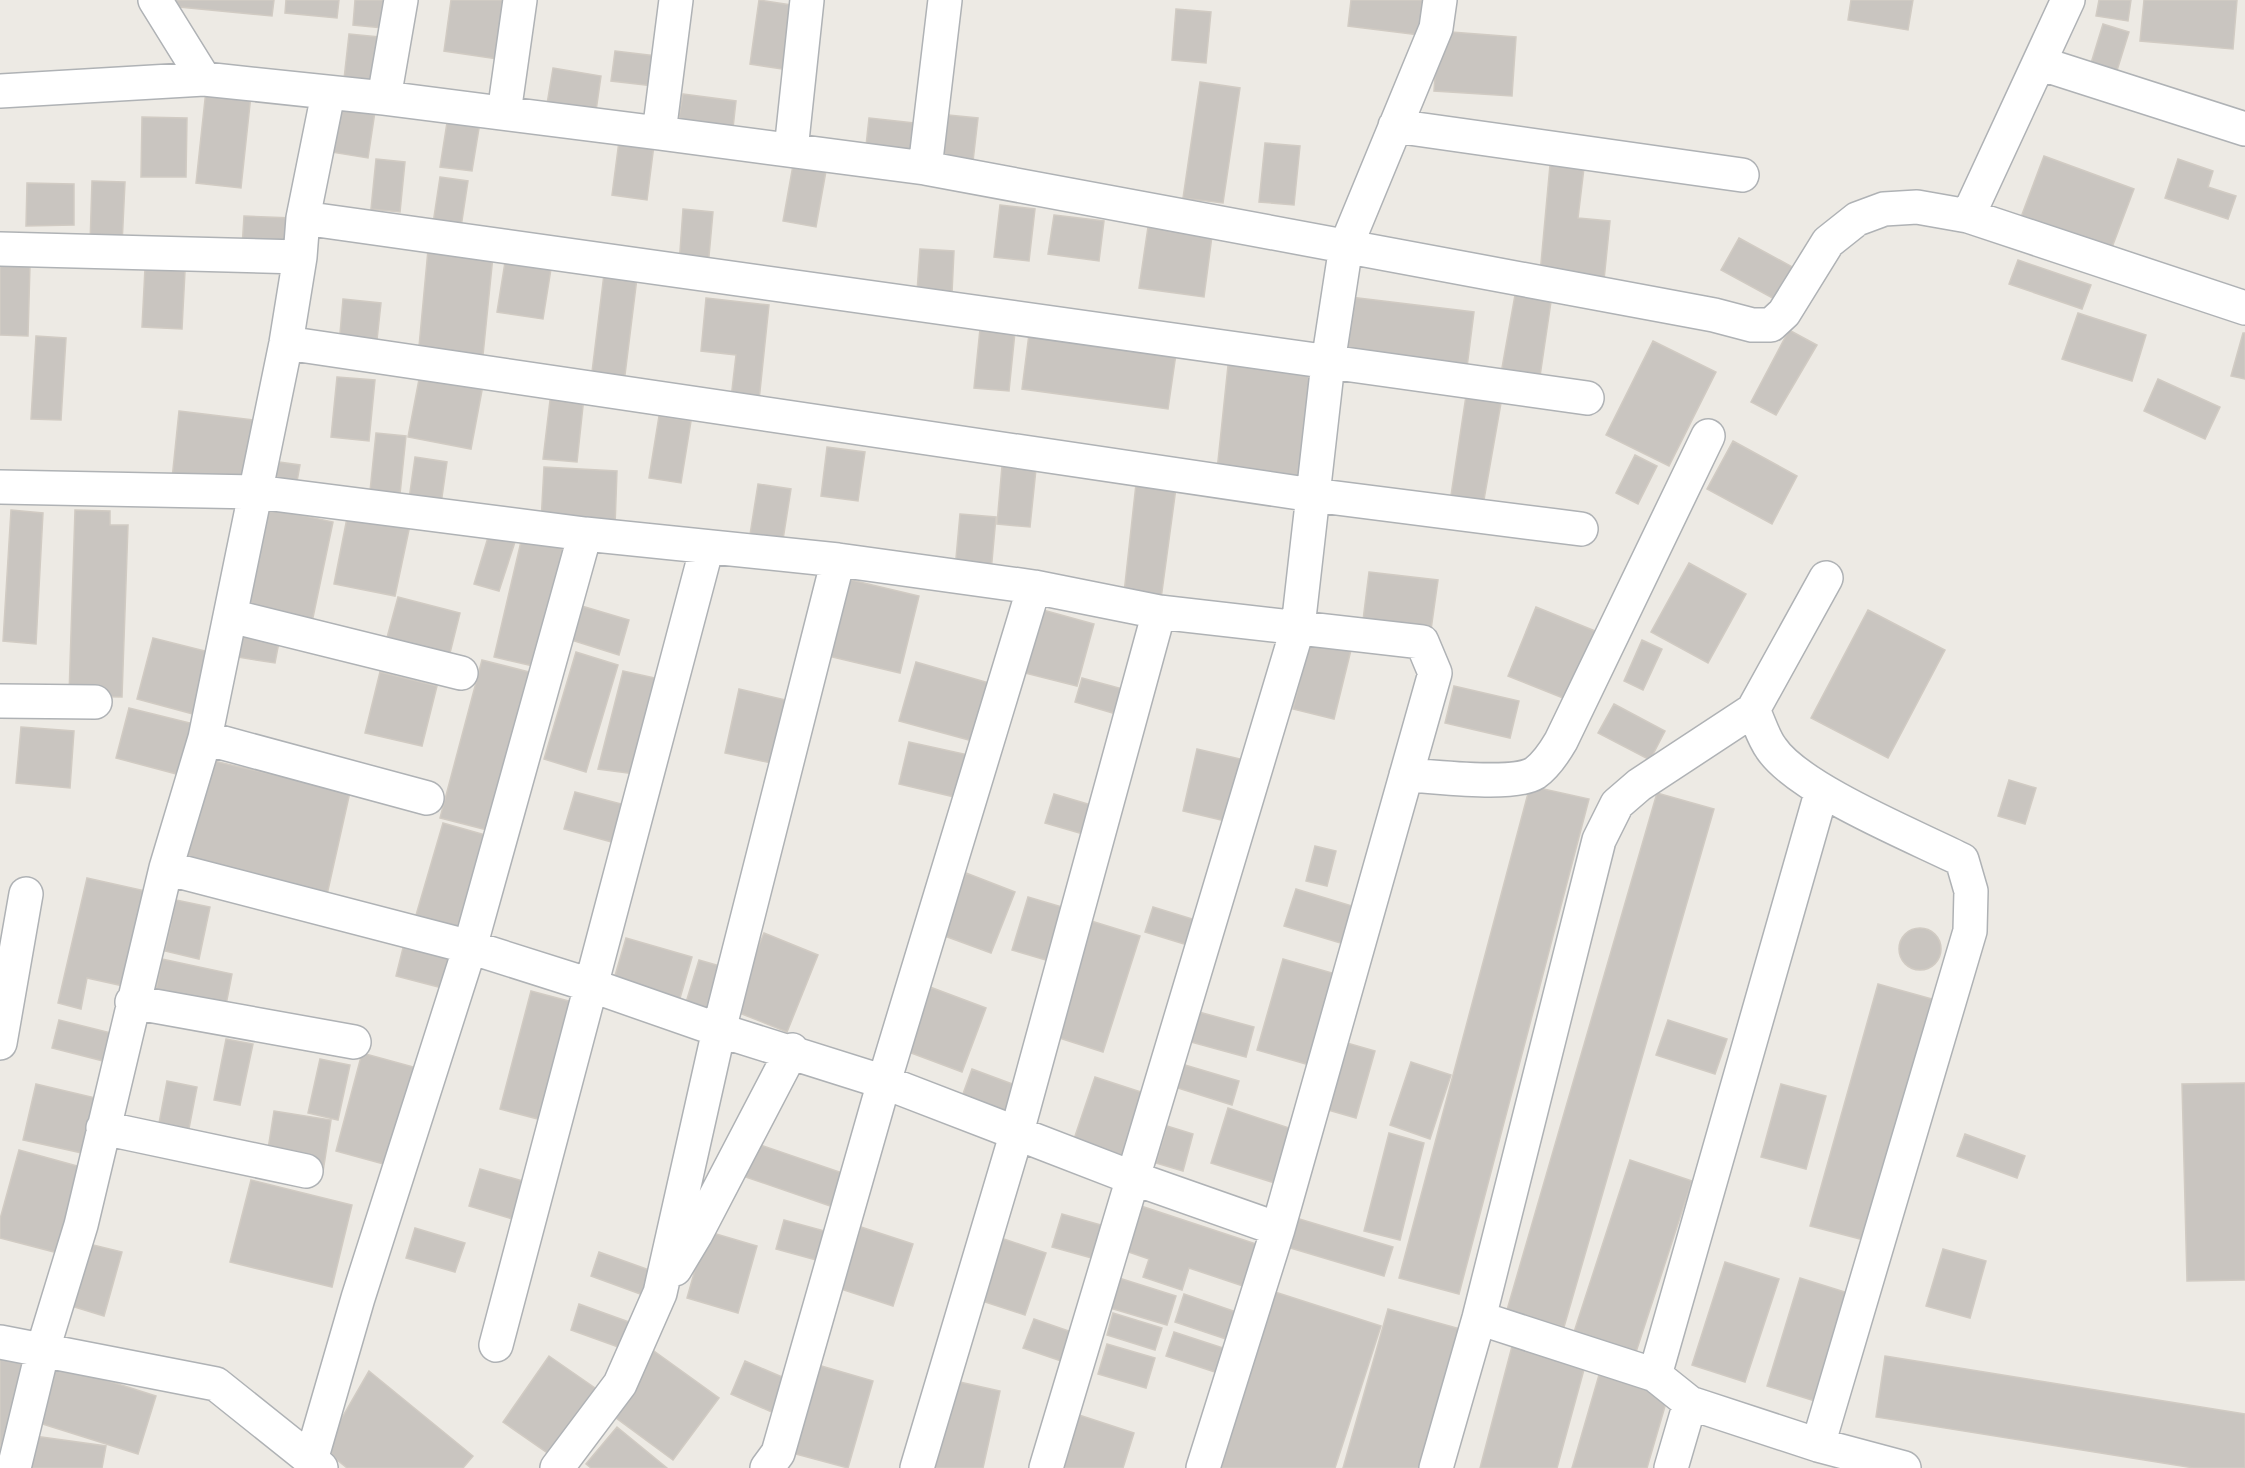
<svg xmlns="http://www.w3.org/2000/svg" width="2245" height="1468" viewBox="0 0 2245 1468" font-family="Rubik,sans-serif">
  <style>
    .building { fill: #c9c5c0; stroke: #d1cbc3; stroke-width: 1.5 }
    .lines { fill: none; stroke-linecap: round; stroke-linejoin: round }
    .minor-casing { stroke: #afb2b5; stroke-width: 36 }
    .minor { stroke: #fff; stroke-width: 33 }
  </style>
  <rect width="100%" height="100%" fill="#edeae4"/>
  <path class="building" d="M169,0H274L272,16L169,6Z
    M286,0H339L337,18L285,13Z
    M355,0H386L383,28L353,25Z
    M451,0H505L497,59L444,51Z
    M759,0L804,7L795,71L750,64Z
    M1351,0H1432L1427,36L1348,26Z
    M1851,0H1913L1908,30L1848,20Z
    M2099,0H2131L2128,21L2096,16Z
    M2144,0H2237L2233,49L2140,41Z
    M1176,9L1211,12L1206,63L1172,60Z
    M2103,24L2129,32L2114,80L2088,73Z
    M1438,31L1516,37L1512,96L1434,91Z
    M349,34L379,37L373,91L343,88Z
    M615,51L665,57L662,87L611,81Z
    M553,68L601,76L595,118L546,110Z
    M1200,82L1240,88L1223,203L1183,198Z
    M206,90L251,95L241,188L196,183Z
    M683,94L736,101L732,137L677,130Z
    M339,99L376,105L368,158L331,152Z
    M449,110L481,116L472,171L440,167Z
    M938,114L978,118L972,170L932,165Z
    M142,117L187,118L186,177H141Z
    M869,118L923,124L918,162L865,155Z
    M619,141L654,145L647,200L612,195Z
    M1265,143L1300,146L1294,205L1259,202Z
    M2044,156L2134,189L2108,258L2018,225Z
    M376,159L405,162L400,212L371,209Z
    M2178,159L2213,171L2208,187L2236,196L2228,219L2165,198Z
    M793,165L826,171L816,227L783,221Z
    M1550,165L1584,168L1578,218L1610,221L1604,280L1540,274Z
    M440,177L468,181L460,234L432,230Z
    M92,181L125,182L122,245L90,244Z
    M27,183L74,184V225L26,226Z
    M1000,205L1035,209L1029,261L994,257Z
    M683,209L713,212L708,267L679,265Z
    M1054,215L1104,221L1099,261L1048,254Z
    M244,216L293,218L291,251L242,248Z
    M1148,227L1212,236L1204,297L1139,288Z
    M1739,238L1796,269L1778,301L1721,270Z
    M920,249L954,251L952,293L917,292Z
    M428,250L493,256L482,365L418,357Z
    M2018,260L2091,285L2082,309L2009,284Z
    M505,262L551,269L543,319L497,312Z
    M0,264L30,265L28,336L0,335Z
    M145,268L185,271L182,329L142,327Z
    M604,274L637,278L624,383L591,380Z
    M1515,295H1552L1539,383L1500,379Z
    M1350,297L1474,312L1466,375L1342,359Z
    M706,298L769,305L758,410L730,407L736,355L701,351Z
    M343,299L381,303L376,349L339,345Z
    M2078,313L2146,335L2132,381L2062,359Z
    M980,329L1015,332L1009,391L974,388Z
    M1789,330L1817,345L1776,415L1751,402Z
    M2243,333H2245V379L2231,376Z
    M1029,334L1176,354L1168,409L1022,389Z
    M36,336L66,338L61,420L31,419Z
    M1653,341L1716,372L1669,466L1606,435Z
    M1229,356L1322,365L1309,489L1216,480Z
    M420,374L483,385L471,449L408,437Z
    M337,377L375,380L369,441L331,437Z
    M2158,379L2220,407L2205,439L2144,411Z
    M551,392L584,397L577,462L543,459Z
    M1466,396L1501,403L1482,511L1450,502Z
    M179,411L263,421L254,489L172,479Z
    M659,416L691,421L681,483L649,478Z
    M376,433L406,436L400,494L370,491Z
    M1733,441L1797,476L1772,524L1707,489Z
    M827,447L865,452L858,501L821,496Z
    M1635,455L1657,466L1638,504L1616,493Z
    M415,457L447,462L440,511L408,506Z
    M272,461L300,465L296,487L269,483Z
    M1002,466L1036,469L1030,527L997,524Z
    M544,467L617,471L615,526L541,522Z
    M758,484L791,489L782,546L749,541Z
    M1136,484L1176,488L1161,599L1124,593Z
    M267,508L333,522L311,627L245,614Z
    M11,510L43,513L36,644L3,641Z
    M75,510L110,511V525H128L122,697L69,696Z
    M348,513L410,525L395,596L334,584Z
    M960,514L996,517L991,572L955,569Z
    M523,533L571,544L542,668L494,657Z
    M489,534L515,542L499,591L474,584Z
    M1689,563L1746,594L1708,663L1651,632Z
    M1369,572L1438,580L1430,637L1362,628Z
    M847,579L919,596L900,673L828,656Z
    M398,597L460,613L448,661L385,645Z
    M575,604L629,620L619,655L565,638Z
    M1536,607L1600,633L1573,702L1508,676Z
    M1043,610L1094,624L1077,686L1025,673Z
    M1868,610L1945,650L1888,758L1811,718Z
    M235,634L279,642L275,663L231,656Z
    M153,638L209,652L193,714L137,699Z
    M1310,640L1351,650L1334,719L1293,709Z
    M1642,640L1662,649L1643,690L1624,681Z
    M576,652L618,665L586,772L544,759Z
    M482,660L541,675L499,833L440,818Z
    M916,662L996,685L980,743L899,721Z
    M623,671L664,680L635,774L598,769Z
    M380,672L437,686L422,746L365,733Z
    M1082,678L1130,691L1123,716L1075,702Z
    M1454,686L1519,701L1510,738L1445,723Z
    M739,689L790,701L776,764L725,753Z
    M1614,704L1665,731L1650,760L1598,733Z
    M129,708L198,725L184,776L116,758Z
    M21,727L74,731L70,788L16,783Z
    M909,742L973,756L963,799L899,784Z
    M1197,749L1249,761L1234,823L1183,811Z
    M205,759L350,792L326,899L180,866Z
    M2009,780L2036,788L2025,824L1998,816Z
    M1530,786L1589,799L1459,1294L1399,1278Z
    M575,792L629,806L619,844L564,829Z
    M1657,793L1714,809L1564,1327L1507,1310Z
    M1054,794L1098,807L1090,836L1045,823Z
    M443,823L496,838L467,938L414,922Z
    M1315,846L1336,851L1327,886L1306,881Z
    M966,873L1015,892L991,953L942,935Z
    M87,878L150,892L128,987L87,978L81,1009L58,1003Z
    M1296,889L1365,910L1354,947L1284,926Z
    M1028,897L1062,907L1046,960L1012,950Z
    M176,900L210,907L199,959L165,951Z
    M1153,907L1202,922L1194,947L1145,932Z
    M1088,920L1140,936L1103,1052L1050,1035Z
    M1899 949a21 21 0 1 1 42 0a21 21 0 1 1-42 0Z
    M764,933L818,955L787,1032L732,1010Z
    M626,938L692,957L678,1005L612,986Z
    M404,944L458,956L450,990L396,976Z
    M162,959L232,974L224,1015L154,1001Z
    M1283,959L1346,977L1320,1068L1257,1050Z
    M699,960L734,970L720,1019L684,1009Z
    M1878,984L1932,999L1864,1240L1810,1226Z
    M930,987L986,1008L962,1072L906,1051Z
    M531,991L584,1005L553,1123L500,1109Z
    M1199,1012L1254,1027L1246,1057L1191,1042Z
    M59,1020L119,1035L111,1063L52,1048Z
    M1668,1020L1727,1039L1715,1074L1656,1055Z
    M226,1039L253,1044L240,1105L214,1100Z
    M1347,1043L1375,1051L1356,1118L1328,1110Z
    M362,1053L417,1068L391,1166L336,1151Z
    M320,1059L350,1065L338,1120L308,1113Z
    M1411,1062L1451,1075L1430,1139L1390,1125Z
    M1185,1065L1239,1081L1232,1105L1178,1088Z
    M972,1069L1023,1088L1011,1121L960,1102Z
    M1095,1077L1150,1095L1127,1160L1073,1142Z
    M167,1081L197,1087L187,1139L157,1134Z
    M2245,1083V1280L2187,1281L2182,1084Z
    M36,1084L104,1100L91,1155L23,1140Z
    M1781,1084L1826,1096L1806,1169L1761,1157Z
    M1228,1108L1295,1130L1278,1184L1211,1163Z
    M274,1111L331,1120L323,1172L266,1162Z
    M1167,1126L1193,1134L1183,1171L1156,1163Z
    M1389,1133L1424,1143L1400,1240L1364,1231Z
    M1965,1134L2025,1156L2017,1178L1957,1156Z
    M752,1142L851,1176L839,1209L740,1175Z
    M19,1150L81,1167L58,1253L0,1238V1219Z
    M1630,1160L1692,1181L1636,1352L1574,1332Z
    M480,1169L537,1185L526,1223L469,1206Z
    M251,1180L352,1205L332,1287L230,1262Z
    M1135,1204L1256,1244L1243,1286L1189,1268L1182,1290L1143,1277L1149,1259L1120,1249Z
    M1062,1214L1108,1227L1099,1260L1052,1247Z
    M1296,1218L1393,1247L1384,1276L1287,1247Z
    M784,1220L839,1235L831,1264L776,1249Z
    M861,1227L913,1244L893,1306L841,1289Z
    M415,1228L465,1243L455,1272L406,1258Z
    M706,1231L757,1246L738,1313L687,1298Z
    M995,1236L1046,1253L1025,1315L973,1298Z
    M85,1243L122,1252L104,1316L68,1305Z
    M1943,1249L1986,1261L1970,1318L1926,1306Z
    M599,1252L652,1271L643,1295L591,1276Z
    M1725,1262L1779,1279L1745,1382L1692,1365Z
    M1119,1278L1176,1296L1167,1325L1110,1308Z
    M1800,1278L1848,1293L1815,1401L1767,1386Z
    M1275,1292L1381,1326L1335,1468H1219Z
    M1184,1294L1239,1313L1229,1340L1175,1322Z
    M579,1304L629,1322L621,1348L571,1330Z
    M1388,1309L1464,1330L1425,1468H1343Z
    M1113,1313L1162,1328L1155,1350L1107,1335Z
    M1034,1319L1083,1336L1073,1365L1023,1348Z
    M1174,1332L1226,1349L1218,1373L1166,1356Z
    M1515,1335L1588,1355L1557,1468H1480Z
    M1107,1344L1155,1358L1146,1388L1098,1374Z
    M0,1351L32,1357L0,1458Z
    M654,1351L719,1398L673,1460L608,1412Z
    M549,1356L605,1395L559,1461L503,1422Z
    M1885,1356L2245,1414V1468H2194L1876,1417Z
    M745,1361L789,1380L774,1413L731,1394Z
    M52,1363L156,1396L138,1454L33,1421Z
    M818,1365L873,1381L848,1468L792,1453Z
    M369,1371L473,1456L463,1468H347L324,1449Z
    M1599,1375L1668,1396L1647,1468H1572Z
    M951,1380L1000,1391L983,1468H931Z
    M1076,1414L1134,1433L1123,1468H1058Z
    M617,1427L667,1468H591L586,1464Z
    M27,1435L106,1446L102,1468H22Z"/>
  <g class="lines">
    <defs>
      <path id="minor" d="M155,0L204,79
        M2039,63L2245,129
        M0,91L204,79L384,98L659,133L925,168L1714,315L1752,325H1771L1784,313L1828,242L1857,219L1884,209L1917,207L1968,216L2245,308
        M384,98L401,0
        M504,113L520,0
        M1395,126L1742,175
        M659,133L676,0
        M791,150L807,0
        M925,168L945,0
        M1968,216L2068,0
        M303,218L1587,398
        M0,249L300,257
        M286,343L1313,495L1581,529
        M0,487L257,492L585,534L838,560L1034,587L1159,612L1422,642L1435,673L1278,1229L1203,1468
        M231,616L461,673
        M0,701L95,702
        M1753,710C1759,722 1763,737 1771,748C1798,789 1914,836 1962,860L1971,891L1970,931L1818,1445
        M205,738L427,798
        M1406,775C1435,776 1512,787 1535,773C1546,765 1554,753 1561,741L1708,436
        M166,868L470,947L593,986L719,1030L884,1082L1133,1178L1278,1229
        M132,1002L354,1042
        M0,1043L26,894
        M103,1128L306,1171
        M675,1269L696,1234L792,1050
        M1479,1318L1655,1375L1690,1403L1818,1445L1904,1468
        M0,1342L216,1384L321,1468
        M496,1345L707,547
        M1655,1375L1822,790
        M311,1460L358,1298L470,947L585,534
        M14,1468L43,1349L81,1225L166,868L205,738L286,343L300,257L303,218L328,94
        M557,1468L620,1384L660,1293L719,1030L838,560
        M767,1468L778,1453L884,1082L1034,587
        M917,1468L1017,1132L1159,612
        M1046,1468L1298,627L1328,363L1346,246L1436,28L1440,0
        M1436,1468L1479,1318L1599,840L1617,804L1639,785L1753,710L1826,578
        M1671,1468L1690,1403"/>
    </defs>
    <use href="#minor" class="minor-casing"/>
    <use href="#minor" class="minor"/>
  </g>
</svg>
